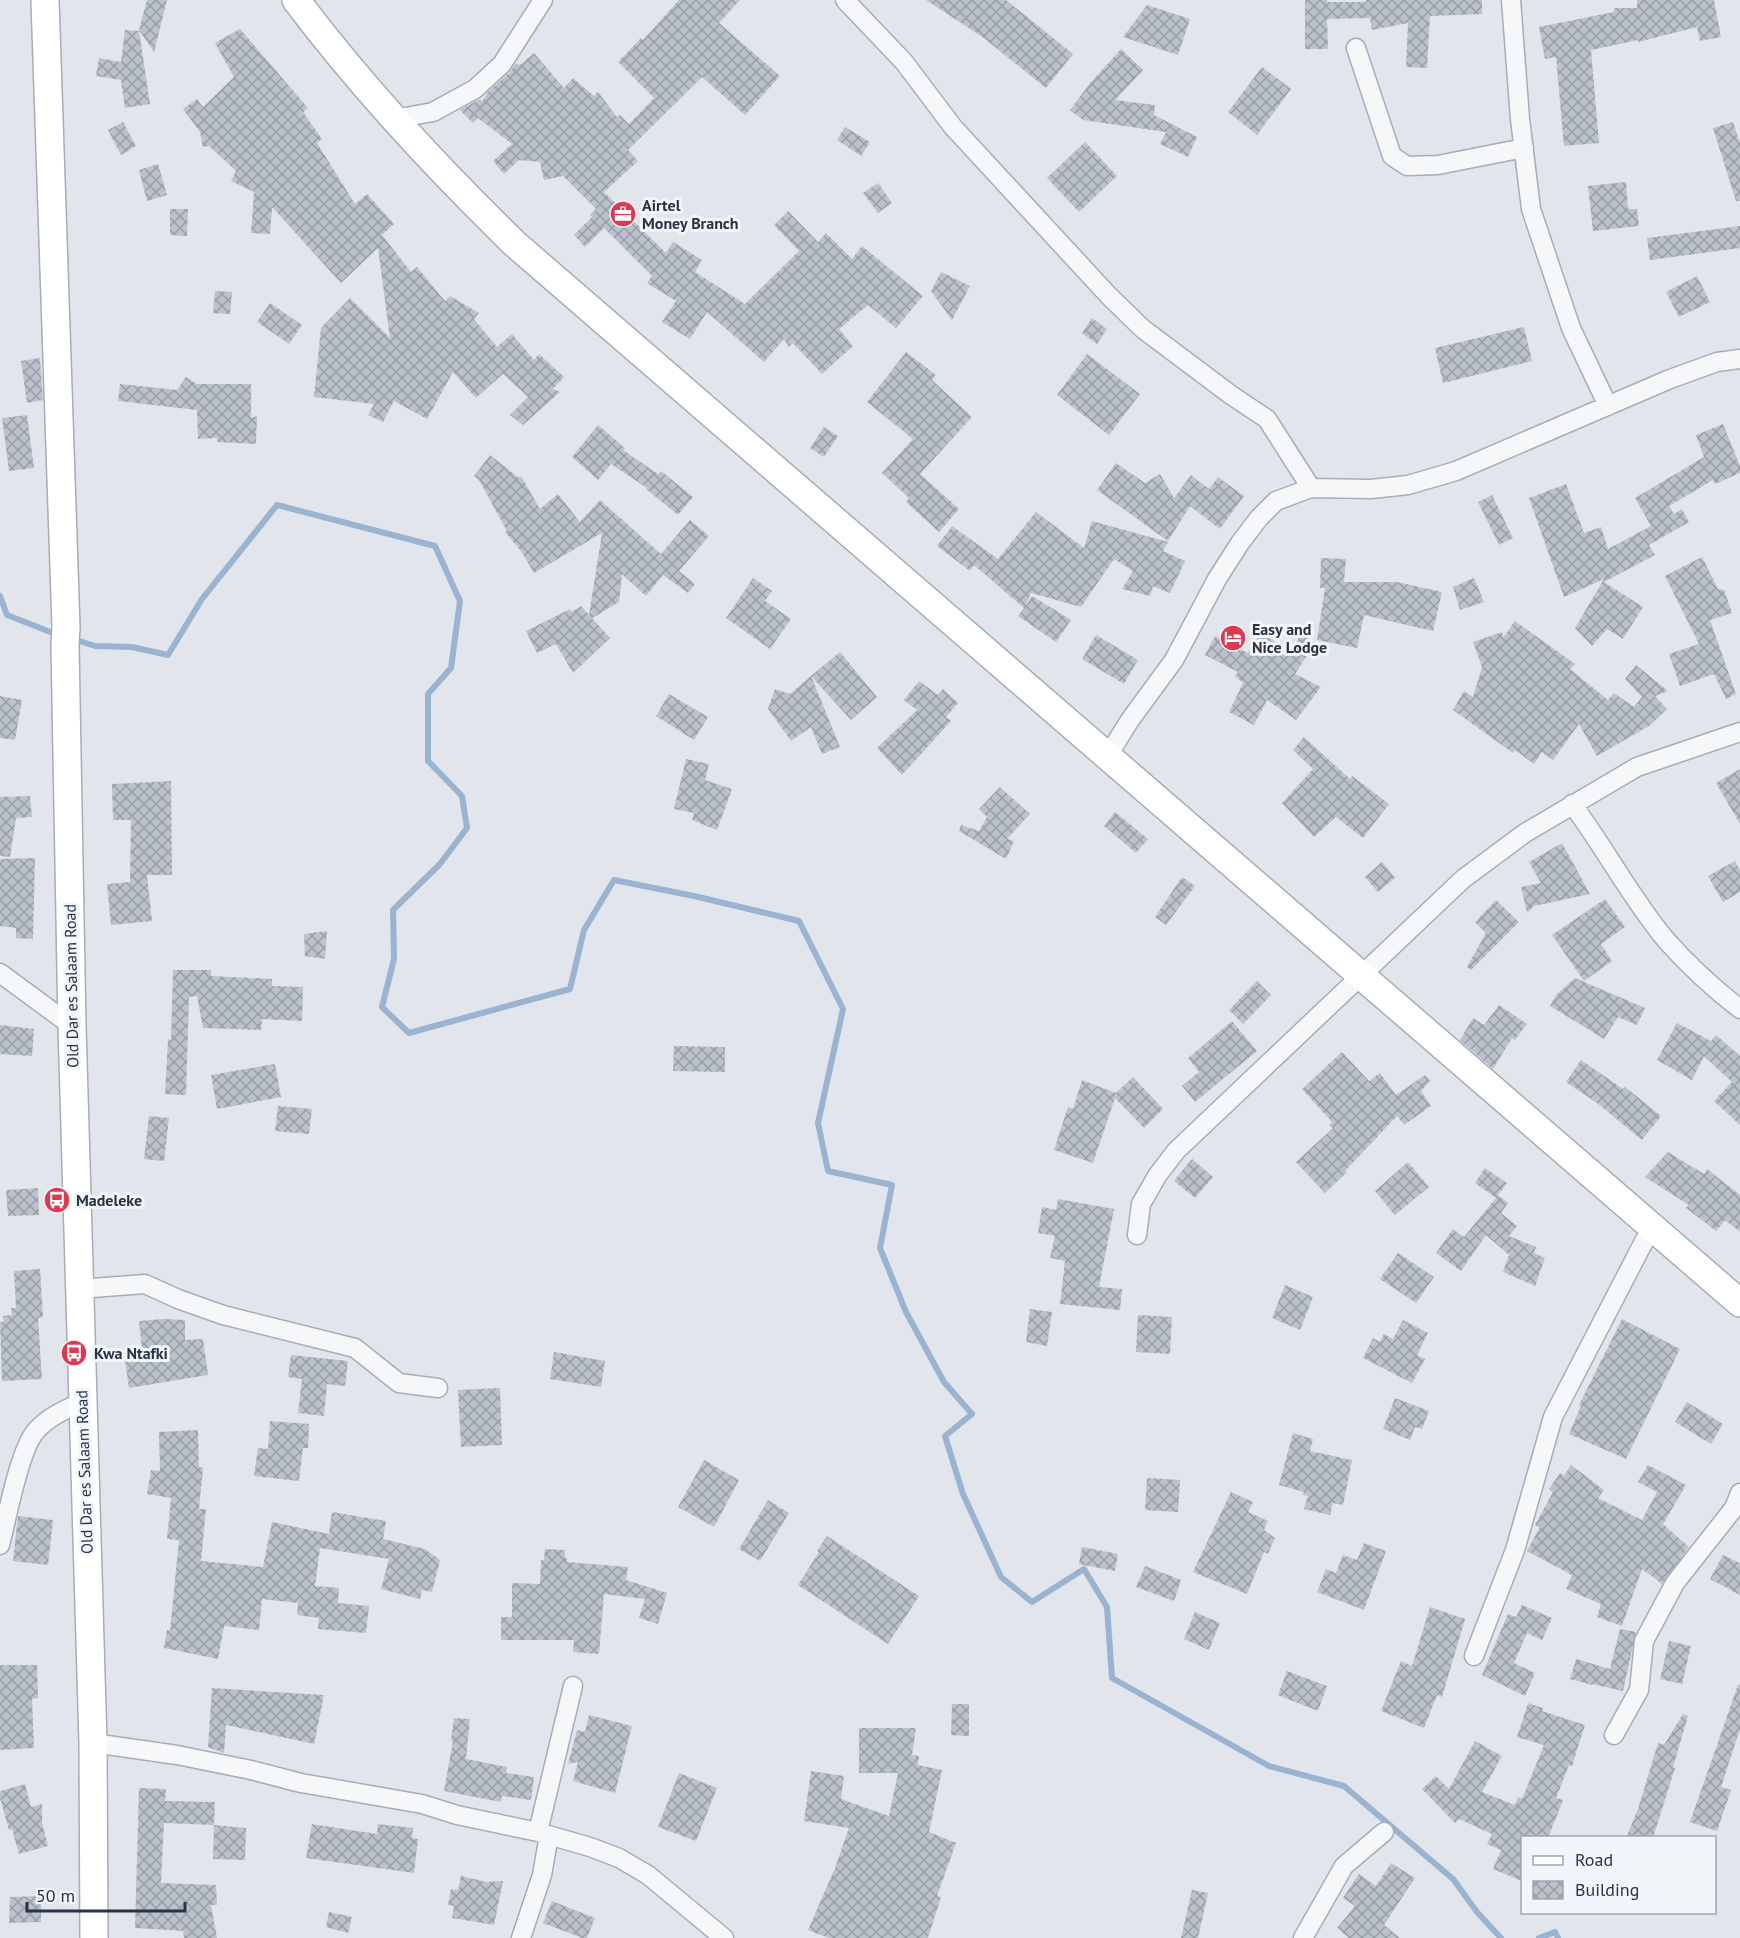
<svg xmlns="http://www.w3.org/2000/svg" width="1740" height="1938" viewBox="0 0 1740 1938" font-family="'PT Sans',sans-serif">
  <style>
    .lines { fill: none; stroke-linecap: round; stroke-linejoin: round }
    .stream { stroke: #99b3d0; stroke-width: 6 }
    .building { fill: url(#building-cross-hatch) }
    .street-casing { stroke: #a6adb7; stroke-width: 21 }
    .secondary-casing { stroke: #a6adb7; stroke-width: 30 }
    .street { stroke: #f5f7f9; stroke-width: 18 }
    .secondary { stroke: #fff; stroke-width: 27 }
    .labels { text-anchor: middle; stroke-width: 6; stroke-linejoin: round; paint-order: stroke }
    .poi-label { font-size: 16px; font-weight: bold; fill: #283346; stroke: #f2f5f9; text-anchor: start }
    .street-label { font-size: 16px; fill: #283346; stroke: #f2f5f9 }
  </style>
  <defs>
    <pattern id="building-cross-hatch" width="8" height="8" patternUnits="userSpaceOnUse" patternTransform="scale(1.5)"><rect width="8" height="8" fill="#bbc2cc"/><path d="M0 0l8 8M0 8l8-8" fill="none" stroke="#989ea7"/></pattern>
  </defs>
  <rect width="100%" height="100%" fill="#e2e6ec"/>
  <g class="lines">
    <path class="stream" d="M0,596L7,615L58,635
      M73,639L95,646L132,647L168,655L202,599L277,505L435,546L460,601L451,668L428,694V761L462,796L467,828L440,864L393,910L394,959L382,1007L409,1033L570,989L584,930L614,880L694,896L799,921L843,1009L818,1123L828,1171L892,1185L880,1248L906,1312L944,1382L972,1414L945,1436L963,1494L1001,1577L1032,1602L1084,1569L1107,1607L1112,1678L1269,1766L1344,1786L1453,1879L1477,1912L1501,1938
      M1539,1938L1555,1932L1558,1938"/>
  </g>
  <path class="building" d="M147,0H167L154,52L139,30Z
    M679,0H740L719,23L780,76L745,115L702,77L628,150L638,161L604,192L666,253L673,242L702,260L695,272L745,304L799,251L774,225L788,211L818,242L826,233L852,259L862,246L923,296L896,328L868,305L839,329L853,346L822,374L793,343L789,347L784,339L764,362L707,312L690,339L662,322L676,301L647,283L652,276L604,228L585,247L574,235L592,217L590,215L596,209L563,176L544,180L540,162L519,160L504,174L493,161L512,144L478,118L473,123L460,110L480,99L482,102L488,92L510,72L516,63L520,65L534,53L564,88L573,78L594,96L598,92L617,117L620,115L629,124L654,98L618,62L641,38L643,40Z
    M926,0H1006L1073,54L1046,88L981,36Z
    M1305,0H1327V2H1366V0H1482V14L1430,16L1427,68L1406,67L1408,23L1372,30L1370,18L1327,19L1328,49H1305Z
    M1637,0H1714L1721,37L1700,41L1697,27L1638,42V40L1591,50L1599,143L1564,146L1556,57L1545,59L1539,27L1614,12V8H1637Z
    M1147,5L1190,19L1178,55L1123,37Z
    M240,29L308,108L303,112L322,139L317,143L355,204L367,194L394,224L382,235L411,272L417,267L445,301L450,296L479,313L474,319L497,347L512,334L534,360L539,354L564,377L553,389L560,392L523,425L510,415L528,397L503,374L476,398L453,372L427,419L394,401L383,422L368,415L374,404L314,397L321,328L350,298L390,338L378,248L341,283L272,207L270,234L251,233L254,192L231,181L236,171L209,146L203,147L200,132L183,109L197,99L203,107L234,77L215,43Z
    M125,30L139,31L150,104L125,108L121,80L96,76L99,58L121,62Z
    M1121,49L1143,70L1115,100L1155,105L1154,115L1197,137L1188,157L1160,144L1166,132L1083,120L1070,110L1091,82Z
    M1262,67L1291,89L1257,135L1228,112Z
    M123,122L136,146L121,155L108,130Z
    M1733,122L1740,144V201H1736L1713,128Z
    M845,127L870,142L861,156L837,140Z
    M1085,142L1117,176L1079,212L1047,178Z
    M158,164L167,195L147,201L139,170Z
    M1626,182L1628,209H1637L1639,226L1593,231L1588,186Z
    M878,183L892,203L878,213L863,193Z
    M170,209H188L187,236L170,235Z
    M1740,226V248L1650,260L1647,238Z
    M941,272L970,286L952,320L931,291Z
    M1697,276L1710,302L1679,317L1666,292Z
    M215,291L232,292L230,314L213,313Z
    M270,303L302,325L289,344L257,322Z
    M1092,318L1107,329L1097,344L1082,333Z
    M1524,327L1532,361L1443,383L1435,348Z
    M906,352L936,375L932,380L972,417L920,474L959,509L939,532L906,502L909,498L882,473L913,439L867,402Z
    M1087,354L1140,394L1109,435L1057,395Z
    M40,358L43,400L27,403L21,361Z
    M186,377L197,384H251V418L257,416L256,444L217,442V438L198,439L197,410L118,401L120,384L177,390Z
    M27,415L34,468L9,471L2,418Z
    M1723,424L1740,466V473L1715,484L1713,480L1669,506L1674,514L1682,509L1689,522L1649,545L1655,555L1604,582L1643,607L1623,639L1607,629L1592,646L1575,628L1604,579L1564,597L1529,498L1566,484L1584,533L1601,527L1608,549L1651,526L1635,498L1704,457L1696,435Z
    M598,425L625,448L623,450L658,474L661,471L693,497L678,515L646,489L647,488L611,464L598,480L572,457Z
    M824,427L838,436L824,457L810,448Z
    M490,455L519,478L521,476L540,509L558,494L580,522L600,500L661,554L690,520L709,536L679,571L695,584L688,593L663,575L646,596L622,574L619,602L592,618L610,638L573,673L556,644L537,653L526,631L570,609L571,612L581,606L589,615L602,533L534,573L521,551L505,532L507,531L479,480L474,476Z
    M1116,463L1145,483L1160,474L1174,498L1191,475L1209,489L1218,477L1244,496L1220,529L1190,506L1168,541L1097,490Z
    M1492,495L1513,538L1499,545L1478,502Z
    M1036,512L1084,548L1092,521L1168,542L1163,551L1185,561L1170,593L1153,586L1150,596L1122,589L1133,571L1114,559L1081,607L1031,593L1025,607L1032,596L1071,620L1056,642L1018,616L1024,608L974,565L970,571L937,546L952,526L998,559Z
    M1702,557L1718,589L1724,590L1732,613L1710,620L1736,694L1726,699L1714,674L1680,686L1669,654L1699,644L1665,576Z
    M1321,558L1346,559L1344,582H1397L1442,592L1433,631L1364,615L1357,648L1317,640L1325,588H1320Z
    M753,578L772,591L765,601L791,619L770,649L726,618Z
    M1474,578L1484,602L1460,610L1453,587Z
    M1515,621L1575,664L1570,669L1608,700L1614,693L1634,707L1642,697L1625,679L1636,665L1668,691L1655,696L1667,709L1649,726L1597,756L1579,724L1553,760L1542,752L1534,764L1515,750L1513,753L1453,710L1464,691L1473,697L1482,667L1473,642L1502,632L1503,638Z
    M1261,633L1291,652L1301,634L1315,643L1295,674L1321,687L1296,720L1267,700L1254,725L1229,712L1243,683L1235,676L1238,672L1205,655L1215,636L1248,653Z
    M1096,635L1138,660L1124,684L1082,659Z
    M840,652L877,697L851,720L811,676Z
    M811,676L840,747L822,754L811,727L791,741L768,709L775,689L790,694Z
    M919,681L938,695L943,689L958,703L946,717L951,721L902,775L877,748L917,710L904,700Z
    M669,694L708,717L694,740L656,716Z
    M0,696L22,700L15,740L0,738Z
    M1304,737L1350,779L1352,776L1389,804L1363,838L1336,817L1314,837L1282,803L1313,769L1293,750Z
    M686,759L709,764L705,780L732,789L717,830L692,820L694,813L674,809Z
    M1740,769V824L1716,783Z
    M171,781L172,875H147L152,921L111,925L107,884L130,882L131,820H113L112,784Z
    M1000,787L1030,814L1007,839L1014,841L1006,859L959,831L961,825L979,831L987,817L979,809Z
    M30,796L32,817L16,818L10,857L0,856V797Z
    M1115,812L1148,839L1136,853L1104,826Z
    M1562,843L1590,894L1534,906L1527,913L1521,887L1541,883L1529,862Z
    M35,858L33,939L16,938V928L0,926V859Z
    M1735,861L1740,870V892L1723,902L1708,876Z
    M1382,862L1395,878L1378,892L1365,877Z
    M1182,877L1195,886L1166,925L1155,917Z
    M1605,899L1625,927L1601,944L1612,961L1584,981L1552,935Z
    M1496,900L1519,922L1471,970L1467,967L1486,933L1475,922Z
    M327,931L325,959L305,956L304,934Z
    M173,970H211V976L272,979V986L303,987L302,1021L262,1019L261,1030L203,1028L197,996L189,997L186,1095L165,1094L168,1039L171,1040Z
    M1575,978L1645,1008L1637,1025L1618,1017L1604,1039L1550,1006L1556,995Z
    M1257,981L1271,995L1243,1024L1229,1010Z
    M1499,1005L1527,1024L1515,1040L1512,1038L1493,1069L1460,1040L1473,1018L1484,1025Z
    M1232,1021L1257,1051L1195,1102L1182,1086L1199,1072L1188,1058Z
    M1677,1023L1711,1041L1716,1035L1740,1056V1125L1714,1101L1732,1082L1704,1056L1692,1080L1657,1060Z
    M0,1025L34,1029L32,1056L0,1054Z
    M674,1046L725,1047V1072L673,1071Z
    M1342,1052L1369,1081L1380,1073L1396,1095L1425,1075L1430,1081L1421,1091L1431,1106L1404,1125L1397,1116L1345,1171L1347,1172L1325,1193L1296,1162L1333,1128L1329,1125L1332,1122L1302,1089Z
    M1581,1060L1623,1089L1625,1087L1661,1116L1642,1140L1597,1103L1566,1082Z
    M275,1064L281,1097L217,1109L211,1075Z
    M1133,1077L1163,1109L1144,1128L1115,1098L1093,1163L1054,1150L1068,1107L1073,1109L1082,1080L1116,1093Z
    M278,1106L312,1109L309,1134L275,1131Z
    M149,1116L169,1118L164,1161L144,1159Z
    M1668,1152L1704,1174L1707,1169L1740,1195V1232L1725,1220L1716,1231L1686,1208L1689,1205L1645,1177Z
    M1192,1159L1213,1177L1195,1198L1174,1181Z
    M1408,1162L1429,1187L1395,1215L1375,1191Z
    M1485,1168L1507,1183L1498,1195L1508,1203L1501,1213L1517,1226L1509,1236L1536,1247L1534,1253L1545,1258L1535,1286L1503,1272L1509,1255L1486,1235L1461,1271L1436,1253L1453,1229L1464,1237L1496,1198L1475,1183Z
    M38,1188L39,1215L8,1216L6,1190Z
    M1058,1199L1114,1209L1099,1287L1122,1289L1120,1310L1060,1304L1065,1261L1050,1258L1055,1236L1038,1233L1042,1207L1056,1210Z
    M1398,1253L1434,1277L1416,1303L1380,1279Z
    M40,1269L43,1317L38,1318L42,1379L2,1381L0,1322H4L3,1316L12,1315L11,1308H16L14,1271Z
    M1285,1285L1313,1297L1300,1330L1272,1318Z
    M1030,1309L1052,1312L1047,1346L1026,1342Z
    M1138,1315L1172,1317L1170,1354L1136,1352Z
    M163,1319L185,1320V1340L203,1339L208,1375L129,1388L124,1353L142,1350L139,1321Z
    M1622,1319L1680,1349L1626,1459L1569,1434L1581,1406L1579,1405Z
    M1403,1320L1428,1333L1417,1355L1425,1359L1412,1383L1363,1358L1373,1338L1380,1342L1384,1334L1393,1339Z
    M554,1352L605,1361L601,1387L550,1379Z
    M291,1355L348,1361L345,1386L327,1384L324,1416L298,1413L302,1379L288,1377Z
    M500,1388L502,1445L461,1447L458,1390Z
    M1395,1398L1429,1411L1422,1429L1415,1427L1410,1440L1383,1429Z
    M1687,1402L1723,1424L1711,1444L1675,1422Z
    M270,1421L309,1424L308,1448H303L299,1481L254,1476L258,1448L268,1449Z
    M198,1430L199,1467L203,1468L199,1509H206L201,1561L263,1567L272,1522L329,1534L332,1512L386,1521L383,1539L425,1549L440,1560L432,1592L422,1590L420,1599L381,1589L389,1559L320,1548L315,1586L339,1588L338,1603L369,1606L366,1633L318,1629L319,1618L297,1615L298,1603L262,1599L259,1630L224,1626L218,1659L164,1648L167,1630L170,1631L179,1540L167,1539L171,1498L147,1494L151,1470L160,1471L159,1432Z
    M1293,1433L1313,1439L1310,1451L1352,1460L1343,1505L1333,1503L1330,1515L1304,1509L1308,1496L1303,1495L1304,1492L1279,1485Z
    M704,1460L739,1480L714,1527L678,1507Z
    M1571,1465L1604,1490L1598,1498L1642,1520L1657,1492L1638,1482L1648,1465L1686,1485L1663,1524L1689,1547L1662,1584L1642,1569L1622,1626L1597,1617L1601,1604L1566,1589L1572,1575L1527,1551L1540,1527L1535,1525L1553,1492L1549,1489L1560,1473L1564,1476Z
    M1147,1478L1180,1480L1178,1512L1145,1510Z
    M1231,1492L1253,1502L1248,1512L1268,1521L1264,1530L1275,1538L1268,1554L1264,1552L1247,1594L1193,1572Z
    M768,1500L789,1513L760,1561L739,1549Z
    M18,1516L53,1520L48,1565L13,1561Z
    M827,1536L919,1596L888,1644L798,1585L819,1552L817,1551Z
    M1364,1543L1386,1551L1364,1610L1317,1592L1326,1569L1336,1573L1343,1555L1357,1560Z
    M1082,1547L1118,1554L1115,1571L1079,1564Z
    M545,1549L565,1550V1558H567V1562L628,1567L626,1580L667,1593L658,1624L639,1618L645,1599L604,1594L599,1654L573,1652L574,1640H501V1617H512V1583L540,1584L541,1560H544Z
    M1723,1555L1740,1563V1595L1710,1579Z
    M1145,1566L1181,1580L1174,1601L1136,1587Z
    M1522,1605L1552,1618L1542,1640L1527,1633L1514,1663L1535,1673L1525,1696L1482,1675L1508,1614L1516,1617Z
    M1430,1607L1465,1619L1442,1697L1437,1695L1424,1728L1381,1711L1401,1661L1412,1666Z
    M1195,1612L1220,1623L1209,1650L1184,1639Z
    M1620,1629L1636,1632L1623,1691L1592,1684V1685L1570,1679L1576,1659L1610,1669Z
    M1669,1641L1691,1646L1682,1684L1660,1679Z
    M0,1665H37L38,1698L32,1699L34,1748L0,1750Z
    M1287,1671L1327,1686L1318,1711L1278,1695Z
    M1738,1685H1740V1729L1721,1787L1731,1790L1717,1831L1690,1822Z
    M212,1688L324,1695L314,1744L226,1725L224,1753L208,1747Z
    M1528,1703L1543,1708L1542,1711L1585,1725L1572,1766L1569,1765L1556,1798L1563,1800L1548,1838H1522V1881L1493,1869L1501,1850L1487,1844L1492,1834L1459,1819L1455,1823L1422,1789L1436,1776L1449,1789L1475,1741L1502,1756L1482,1792L1515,1805L1518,1797L1522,1799L1544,1745L1517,1737Z
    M952,1704H969V1736L951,1735Z
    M1683,1714L1688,1716L1673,1767L1675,1768L1653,1838H1626L1638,1809L1658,1743L1664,1745Z
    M589,1715L632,1726L615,1793L573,1781L578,1762L568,1764L577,1730L585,1732Z
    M454,1718L470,1719L466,1759L507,1767L506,1773L534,1777L531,1800L502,1796L501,1802L444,1791L453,1741H451Z
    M859,1728H916L912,1755L919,1756L918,1765L942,1770L929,1832L956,1843L937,1896L941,1897L928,1938H829L808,1930L835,1868L849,1828L804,1821L811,1771L844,1776L841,1799L889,1816L898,1773H859Z
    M679,1773L717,1788L696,1841L658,1827Z
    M25,1784L31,1807L42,1804V1823L48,1846L19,1854L12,1829L9,1830L0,1798V1791Z
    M139,1788L166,1789L165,1801L215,1802L214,1825L164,1823L161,1883L216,1885L217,1905H211L217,1938H184L183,1931L135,1928Z
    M312,1824L377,1834L378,1824L413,1828L412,1838L418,1839L414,1873L306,1858Z
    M214,1825L246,1828L245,1860L213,1859Z
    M1391,1863L1415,1878L1384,1925L1400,1938H1349L1337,1928L1355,1906L1343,1898L1359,1874L1376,1886Z
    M461,1876L487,1882L503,1881L494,1925L452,1918L454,1906L448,1905L451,1889L458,1890Z
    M1192,1890L1208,1893L1198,1938H1181Z
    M41,1896V1922L9,1923L10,1897Z
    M552,1901L595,1918L587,1938H582L543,1923Z
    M329,1912L352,1917L348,1933L326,1927Z"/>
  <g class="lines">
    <defs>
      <path id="street" d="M845,0L904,62L953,127L1109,296L1143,329L1231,395L1267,419L1311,488
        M1511,0L1520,119L1531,209L1571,328L1608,406
        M1356,48L1392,156L1407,166L1438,165L1524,148
        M394,119L433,112L475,89L502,64L543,0
        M1107,757L1130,720L1174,660L1217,579L1240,543L1259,518L1276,501L1311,488L1371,489L1408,485L1456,471L1670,379L1717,362L1740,359
        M1572,804C1605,848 1631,898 1666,940C1689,966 1713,988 1740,1009
        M0,973L72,1026
        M1137,1235L1141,1204L1157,1176L1176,1151L1463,879L1525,833L1637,767L1740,732
        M79,1289L145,1284L178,1299L223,1315L355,1348L399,1383L438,1388
        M0,1545C7,1518 19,1452 35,1432C48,1417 64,1410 82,1402
        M1474,1656L1515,1550L1553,1417L1651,1228
        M1614,1735L1639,1690L1644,1641L1675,1583L1734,1508L1740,1493
        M93,1743L177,1755L251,1770L301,1783L422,1804L457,1815L538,1832L590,1847L619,1858L648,1875L724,1938
        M538,1832L573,1686
        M521,1938L542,1875L549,1835
        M1303,1938L1344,1866L1384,1832"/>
      <path id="secondary" d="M45,0L66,627L65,645L72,1026L93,1743L94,1938
        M296,0C362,88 437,168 515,244L1740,1303"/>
    </defs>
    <use href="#street" class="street-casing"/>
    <use href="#secondary" class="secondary-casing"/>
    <use href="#street" class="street"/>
    <use href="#secondary" class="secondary"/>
  </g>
  <defs>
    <symbol id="office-disc" viewBox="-11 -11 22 22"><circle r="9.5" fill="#dd3a52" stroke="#f2f5f9"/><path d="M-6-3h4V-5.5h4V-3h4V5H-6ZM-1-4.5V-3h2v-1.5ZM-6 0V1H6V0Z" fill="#fff"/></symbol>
    <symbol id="hotel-disc" viewBox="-11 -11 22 22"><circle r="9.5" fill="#dd3a52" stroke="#f2f5f9"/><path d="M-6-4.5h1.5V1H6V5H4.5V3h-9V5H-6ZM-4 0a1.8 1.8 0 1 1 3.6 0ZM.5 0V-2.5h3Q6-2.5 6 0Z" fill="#fff"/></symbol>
    <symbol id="bus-disc" viewBox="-11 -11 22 22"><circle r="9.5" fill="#dd3a52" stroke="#f2f5f9"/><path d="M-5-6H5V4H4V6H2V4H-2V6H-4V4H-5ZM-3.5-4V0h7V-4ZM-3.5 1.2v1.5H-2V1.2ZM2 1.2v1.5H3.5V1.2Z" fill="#fff"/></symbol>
  </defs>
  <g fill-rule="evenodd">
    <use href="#office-disc" x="608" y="199" width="30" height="30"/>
    <use href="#hotel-disc" x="1218" y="623" width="30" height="30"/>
    <use href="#bus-disc" x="42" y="1185" width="30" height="30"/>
    <use href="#bus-disc" x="59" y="1338" width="30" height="30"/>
  </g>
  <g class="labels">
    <g class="poi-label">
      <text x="642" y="211">Airtel<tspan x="642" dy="18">Money Branch</tspan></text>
      <text x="1252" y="635">Easy and<tspan x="1252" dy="18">Nice Lodge</tspan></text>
      <text x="76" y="1206">Madeleke</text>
      <text x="94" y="1359">Kwa Ntafki</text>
    </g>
    <g class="street-label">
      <text transform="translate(71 986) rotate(-91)" y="6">Old Dar es Salaam Road</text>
      <text transform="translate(84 1472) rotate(-92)" y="6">Old Dar es Salaam Road</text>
    </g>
  </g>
  <rect x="1521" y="1836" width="195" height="78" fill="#f2f5f9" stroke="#a1a7b1" stroke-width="1.5"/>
  <rect x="1533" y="1856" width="30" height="9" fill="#ffffff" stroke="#a1a7b1" stroke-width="1.5"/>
  <text x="1575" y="1866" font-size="18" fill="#283346">Road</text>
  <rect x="1533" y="1881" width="30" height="18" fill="url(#building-cross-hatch)" stroke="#a1a7b1" stroke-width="1.5"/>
  <text x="1575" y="1896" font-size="18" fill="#283346">Building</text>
  <path d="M27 1902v9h158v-9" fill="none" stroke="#283346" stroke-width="3"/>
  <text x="36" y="1902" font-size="18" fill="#283346" stroke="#f2f5f9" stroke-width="4.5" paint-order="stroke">50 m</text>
</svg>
